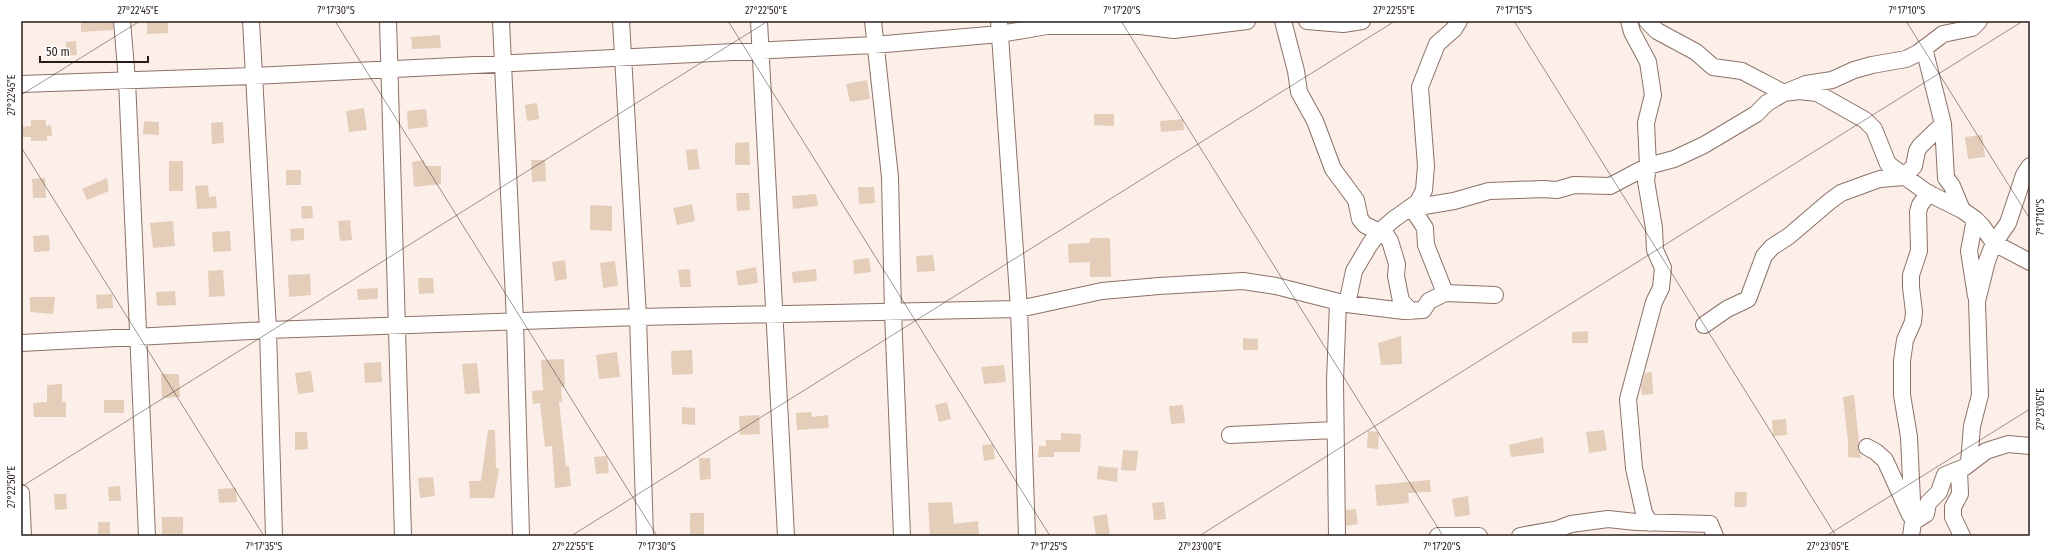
<svg xmlns="http://www.w3.org/2000/svg" width="2051" height="557" viewBox="0 0 2051 557" font-family="'Fira Sans Condensed',sans-serif">
  <style>
    .building { fill: #e4cdb9 }
    .lines { fill: none; stroke-linecap: round; stroke-linejoin: round }
    .minor-casing { stroke: #8c7166; stroke-width: 18 }
    .minor { stroke: #fff; stroke-width: 16 }
    .ticks { fill: none; stroke: #271c18; stroke-width: 1; stroke-opacity: 0.45 }
    .neatline { fill: none; stroke: #271c18; stroke-width: 1.5 }
    .ticks-label { font-size: 10px; text-anchor: middle; fill: #271c18 }
  </style>
  <rect width="100%" height="100%" fill="#fcefea"/>
  <path class="building" d="M81,21H113V30L81,32Z
    M147,21H168V33L147,34Z
    M440,35L441,48L412,49L411,37Z
    M76,41L77,55L66,56V42Z
    M867,80L870,99L850,102L846,84Z
    M537,103L539,119L527,121L525,105Z
    M364,108L367,130L349,132L346,111Z
    M426,109L428,127L408,129L407,111Z
    M1094,114H1114V126L1094,125Z
    M1183,119L1184,130L1161,132L1160,121Z
    M31,120H46V126L51,125L52,136H47V141H31V137H21V127L31,126Z
    M144,121L159,122V135L143,134Z
    M223,122L224,143L212,144L211,123Z
    M1982,135L1985,157L1968,159L1965,137Z
    M749,142L750,165H735V143Z
    M697,149L700,169L688,170L686,150Z
    M424,160L425,166H441V184L414,187L412,162Z
    M531,160H545L546,181L532,182Z
    M169,161H183V191H169Z
    M286,170H301V185H286Z
    M45,178L46,198H33L32,179Z
    M107,178L109,191L87,200L82,189Z
    M208,185L209,197L216,196L217,208L197,209L195,186Z
    M858,187H874L875,203L859,204Z
    M736,193H749L750,210L737,211Z
    M816,194L818,206L793,209L792,196Z
    M692,204L695,221L677,225L673,208Z
    M590,205L612,206V231L590,230Z
    M301,206H312L313,218L302,219Z
    M350,220L352,240L340,241L338,221Z
    M173,221L175,246L153,248L150,223Z
    M304,228V240L291,241L290,229Z
    M230,231L231,251L213,252L212,232Z
    M49,235L50,251L34,252L33,236Z
    M1090,238H1110L1111,277H1090V262L1069,263L1068,244L1090,243Z
    M933,255L935,271L917,272L916,256Z
    M869,258L871,272L854,274L853,260Z
    M565,260L567,279L555,281L552,262Z
    M615,261L618,286L603,288L600,263Z
    M756,267L758,283L738,286L736,271Z
    M690,269L691,287H680L678,270Z
    M816,269L817,281L793,283L792,272Z
    M223,270L225,296L209,297L208,271Z
    M310,274L311,295L289,297L288,275Z
    M418,278H433L434,293L419,294Z
    M378,288V299L358,300L357,289Z
    M175,291L176,305L157,306L156,292Z
    M112,294L113,308L97,309L96,295Z
    M30,297H55L53,314L30,312Z
    M1588,331V343H1572V332Z
    M1401,336L1402,364L1381,365L1378,343Z
    M1243,338L1258,339V350H1243Z
    M692,350L693,374L672,375L671,351Z
    M617,352L620,377L599,379L596,355Z
    M564,359L565,387H561L562,402H559L566,466H569L571,486L555,488L552,446L545,447L540,403L533,404L532,391L543,390L541,360Z
    M381,362L382,382L365,383L364,363Z
    M477,363L480,393L465,394L462,364Z
    M1004,365L1006,382L984,384L981,367Z
    M311,371L314,392L298,394L295,373Z
    M1652,372L1653,394L1642,395L1641,387L1645,373Z
    M161,374H179L180,397L162,398Z
    M62,384V402H66V417H34L33,403L47,402V385Z
    M1854,395L1859,442L1858,448L1861,458L1848,457V442L1843,397Z
    M104,400H124V413H104Z
    M947,402L951,419L939,422L935,405Z
    M1183,405L1185,423L1171,424L1169,406Z
    M682,407L695,408V425L682,424Z
    M811,412L812,417L828,415L829,428L797,430L796,413Z
    M759,415L760,434L740,435L739,416Z
    M1786,419L1787,435L1773,436L1772,420Z
    M488,430H495L496,468L499,469L494,498H470L469,481H481Z
    M1604,430L1607,450L1589,453L1586,432Z
    M1368,431L1379,432L1378,449L1367,448Z
    M295,432H307L308,449L295,450Z
    M1061,433L1081,434L1080,452H1054V457H1038L1039,446H1046V440H1061Z
    M1543,437L1544,453L1511,457L1509,445Z
    M993,444L995,459L984,461L982,445Z
    M1123,450L1138,451L1136,471L1121,470Z
    M607,456L609,473L596,474L594,457Z
    M699,458H710L711,479L700,480Z
    M1098,466L1118,468L1117,482L1097,479Z
    M433,477L435,496L420,498L418,478Z
    M1430,480L1431,492L1408,493L1409,503L1377,506L1375,485Z
    M120,486L121,501H109L108,487Z
    M236,488L237,502L219,503L218,489Z
    M1735,492H1747L1746,507H1734Z
    M54,494H66L67,509L55,510Z
    M1468,496L1470,515L1455,517L1452,499Z
    M952,502L954,524L978,521L979,536H930L928,503Z
    M1164,502L1166,519L1154,520L1152,503Z
    M1356,509L1358,524L1346,526V510Z
    M690,513H704V536H690Z
    M1107,514L1110,536H1096L1093,516Z
    M162,517H183V534H162Z
    M98,522H110V534H98Z"/>
  <g class="lines">
    <defs>
      <path id="minor" d="M122,21L127,80L147,536
        M251,21L268,330L274,536
        M388,21L403,536
        M501,21L515,321L521,536
        M621,21L638,317L645,536
        M759,21L786,536
        M873,21L890,177L893,312L902,536
        M999,21L1019,309L1027,536
        M1283,21L1296,71L1299,92L1315,121L1333,169L1356,200L1360,219L1365,225L1386,235L1390,241L1397,264L1396,276L1401,301L1411,311
        M1307,21L1343,24L1362,21
        M1629,21L1632,32L1648,62L1653,95L1646,123L1648,166L1646,181L1654,228L1655,250L1663,268L1661,288L1654,302L1628,399L1634,468L1644,513L1650,523
        M1647,21L1657,31L1696,52L1713,67L1742,71L1784,93L1799,91L1817,93L1865,120L1874,129L1888,164L1926,192L1962,210L1975,219L1982,226L1994,243L2030,262
        M1924,48L1943,124L1946,178L1952,186L1962,210
        M21,84L253,76L874,45L1000,34L1047,26H1140L1174,30L1247,21
        M1975,219L1969,251L1976,296
        M1445,293L1426,245L1425,228L1412,208L1454,201L1489,191L1543,189L1557,190L1574,185L1610,186L1648,166L1674,159L1704,145L1756,114L1767,103L1784,93L1806,84L1832,80L1854,70L1872,65L1906,59L1918,53L1943,34L1972,28L1979,21
        M1347,304L1354,271L1370,244L1380,231L1394,219L1418,202L1424,190L1426,166L1420,87L1437,44L1454,29L1459,21
        M1704,325L1727,309L1748,299L1764,256L1772,247L1789,236L1830,201L1841,193L1871,182L1880,179L1904,177L1914,166L1917,151L1920,146L1943,124
        M21,343L268,330L638,317L1019,309L1102,291L1159,286L1243,281L1276,286L1347,304L1404,311L1423,310L1429,301L1445,293L1495,295
        M1230,435L1335,430
        M1867,447L1876,452L1885,460L1910,515
        M1969,463L1972,426L1980,395L1977,301L1987,261L1994,243L2008,223L2024,175L2030,166
        M1959,470L1960,494L1953,507V517L1962,536
        M21,493L23,536
        M1913,522L1909,437L1902,395V361L1905,340L1913,322L1914,312L1911,287V275L1919,251L1918,212L1920,205L1929,193
        M1337,536L1335,381L1338,302
        M1438,536H1479
        M1520,536L1558,529L1571,524L1608,519L1636,522L1710,524L1715,536
        M1911,536L1913,522L1926,514L1928,503L1939,492L1945,475L1965,467L1986,451L2008,444L2030,446"/>
    </defs>
    <use href="#minor" class="minor-casing"/>
    <use href="#minor" class="minor"/>
  </g>
  <path class="ticks" d="M335,21L657,536M728,21L1050,536M1121,21L1443,536M1514,21L1836,536M1906,21L2030,219M21,95L140,21M21,147L264,536M21,487L768,21M571,536L1395,21M1199,536L2023,21M1826,536L2030,409"/>
  <rect width="2051" height="557" fill="none" stroke="#ffffff" stroke-width="44"/>
  <path d="M40 56v6h108v-6" fill="none" stroke="#271c18" stroke-width="2"/>
  <text x="46" y="56" font-size="12" fill="#271c18" stroke="#ffffff" stroke-width="3" paint-order="stroke">50 m</text>
  <rect x="22" y="22" width="2007" height="513" class="neatline"/>
  <g class="ticks-label">
    <text x="138" y="14">27°22'45"E</text>
    <text x="336" y="14">7°17'30"S</text>
    <text x="766" y="14">27°22'50"E</text>
    <text x="1122" y="14">7°17'20"S</text>
    <text x="1394" y="14">27°22'55"E</text>
    <text x="1514" y="14">7°17'15"S</text>
    <text x="1907" y="14">7°17'10"S</text>
    <text transform="translate(11 95) rotate(-90)" y="4">27°22'45"E</text>
    <text transform="translate(2040 217) rotate(-90)" y="4">7°17'10"S</text>
    <text transform="translate(2040 409) rotate(-90)" y="4">27°23'05"E</text>
    <text transform="translate(11 487) rotate(-90)" y="4">27°22'50"E</text>
    <text x="264" y="550">7°17'35"S</text>
    <text x="573" y="550">27°22'55"E</text>
    <text x="657" y="550">7°17'30"S</text>
    <text x="1049" y="550">7°17'25"S</text>
    <text x="1200" y="550">27°23'00"E</text>
    <text x="1442" y="550">7°17'20"S</text>
    <text x="1828" y="550">27°23'05"E</text>
  </g>
</svg>
